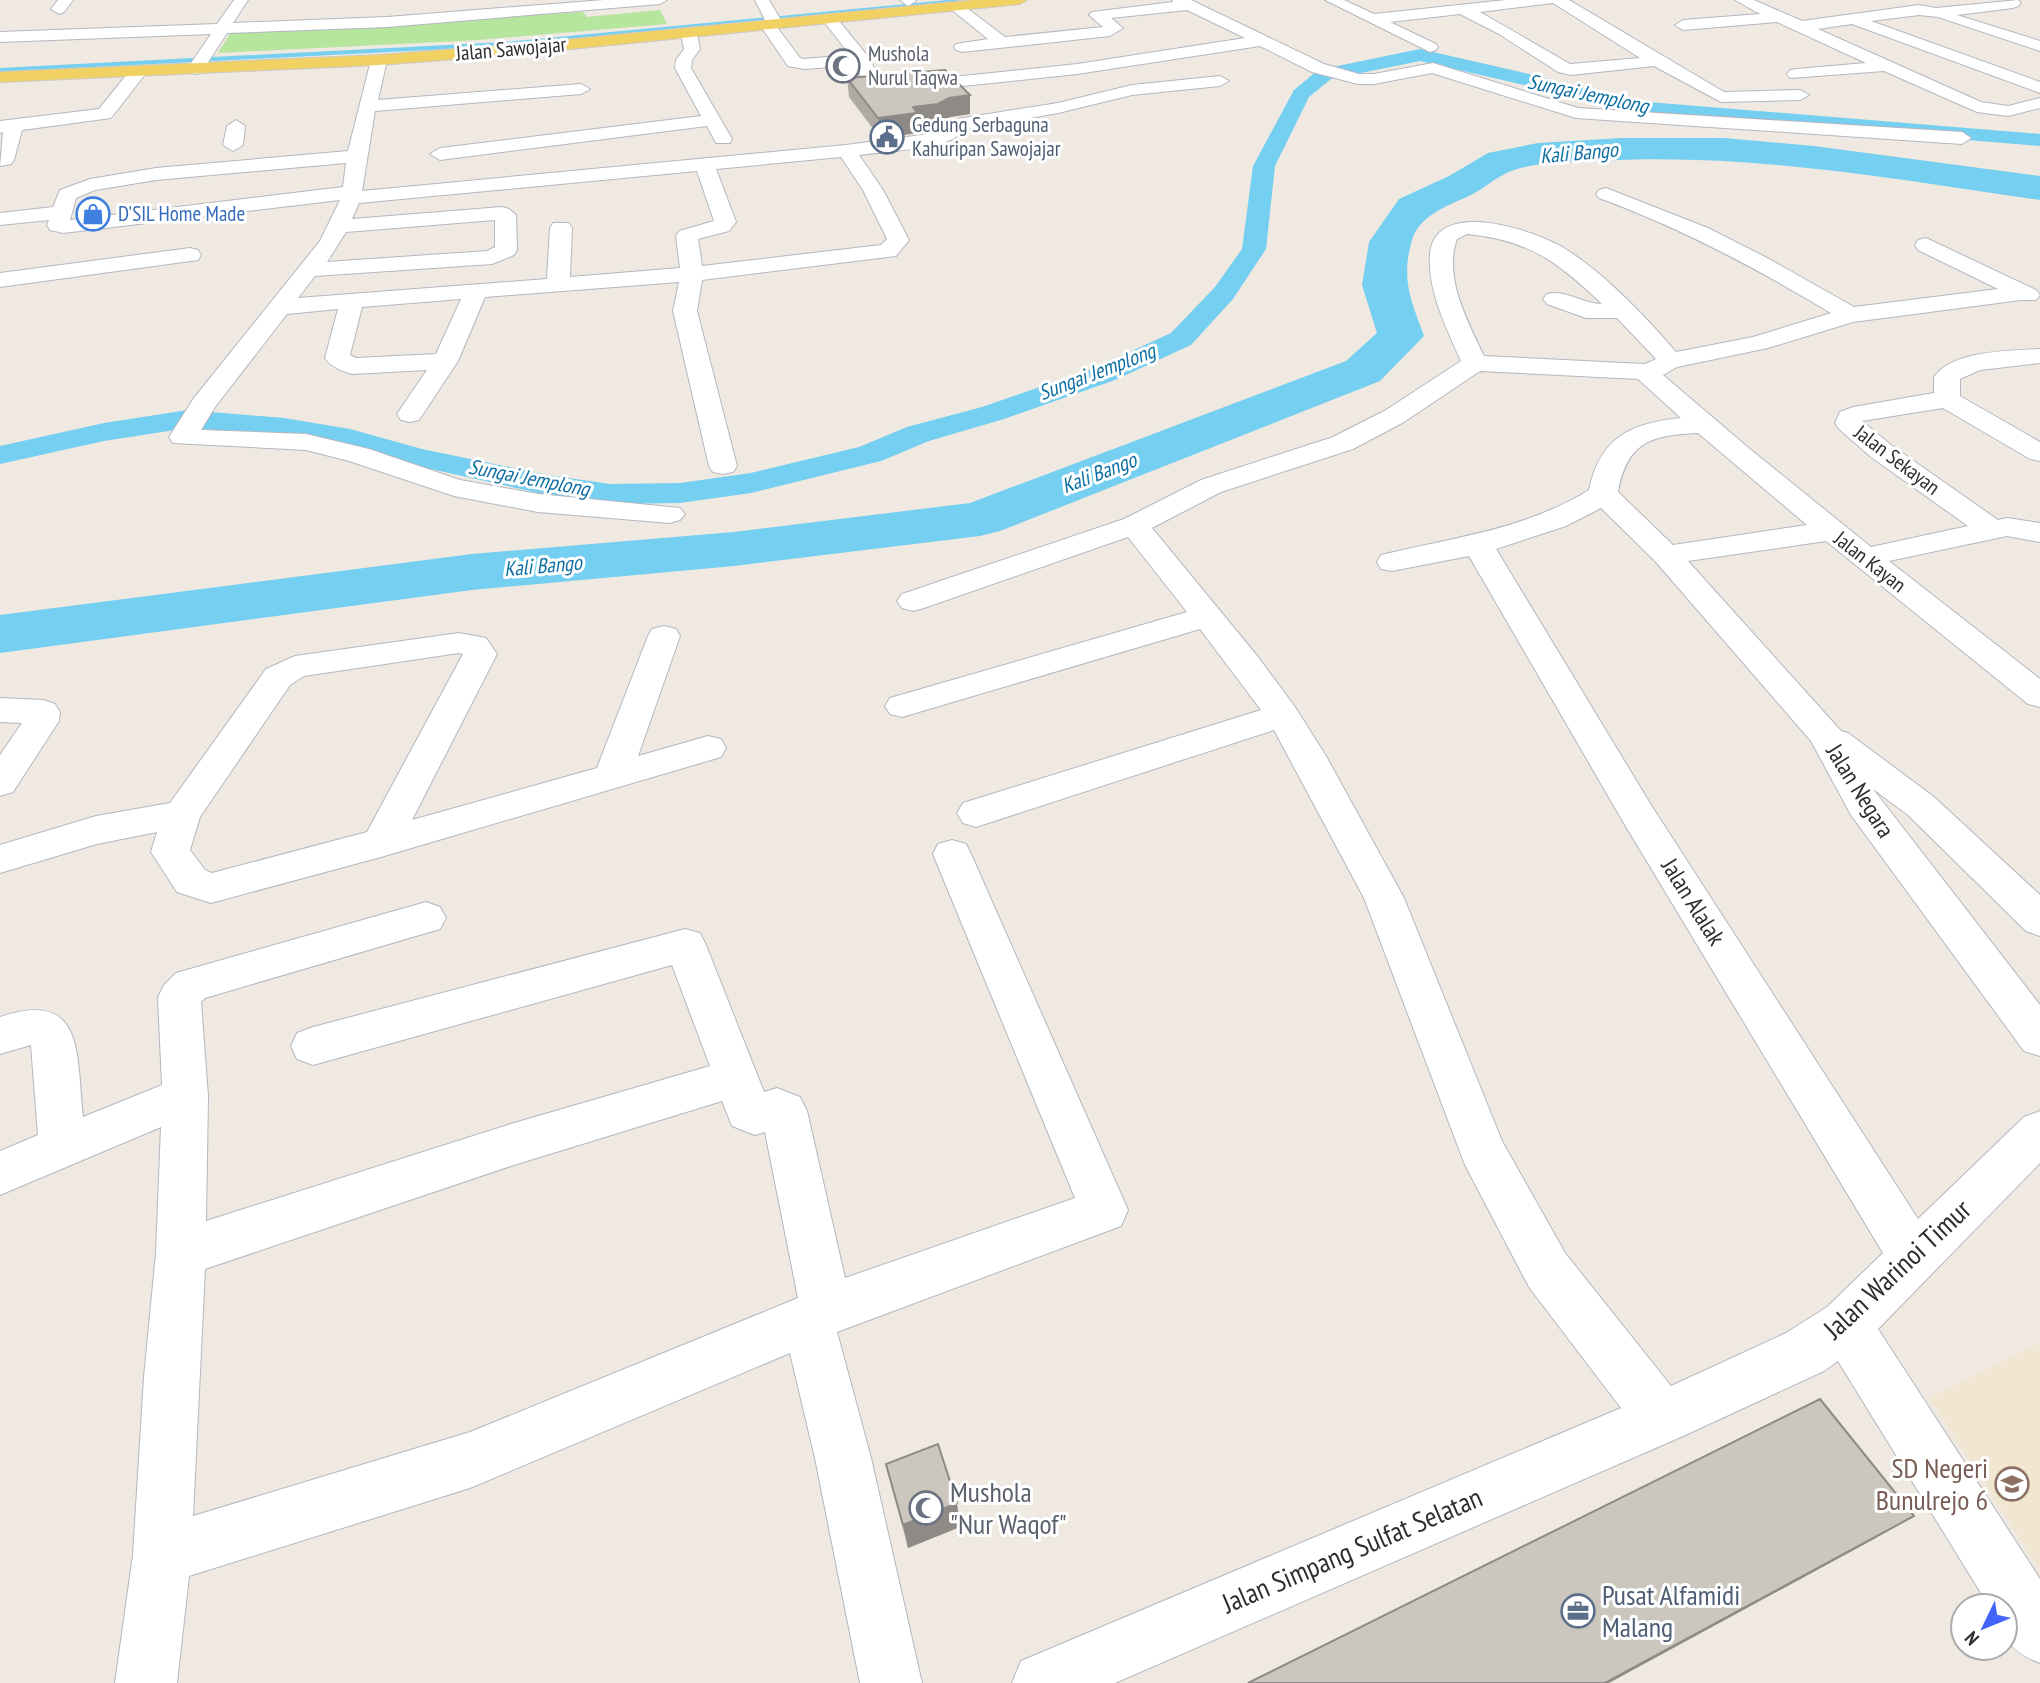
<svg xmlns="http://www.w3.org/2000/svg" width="2040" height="1683" viewBox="0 0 2040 1683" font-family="'PT Sans Narrow',sans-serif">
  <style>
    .education { fill: #f0e6d1 }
    .green { fill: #b6e59e }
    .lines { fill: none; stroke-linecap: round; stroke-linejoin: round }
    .stream { fill: #75cff0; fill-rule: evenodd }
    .canal { fill: #75cff0; fill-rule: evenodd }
    .river { fill: #75cff0; fill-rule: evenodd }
    .street-casing { stroke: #b4b7c1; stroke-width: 2 }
    .primary-casing { stroke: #c9c9c9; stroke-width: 2 }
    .street { fill: #fff; fill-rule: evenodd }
    .primary { fill: #f2d163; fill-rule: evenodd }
    .wall { fill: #afaba4 }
    .shaded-wall { fill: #8e8b86 }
    .building { fill: #cbc7bf; stroke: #8e8b86; stroke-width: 2 }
    .labels { text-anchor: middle; stroke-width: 6; stroke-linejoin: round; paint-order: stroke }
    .far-street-label { font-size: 21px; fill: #2e2e2e; stroke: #fff }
    .far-worship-label { font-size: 21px; fill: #5b616d; stroke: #fff; text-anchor: start }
    .far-water-label { font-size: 21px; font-style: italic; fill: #0d6fa3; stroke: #fff }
    .far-service-label { font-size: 21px; fill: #4e5e75; stroke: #fff; text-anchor: start }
    .far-shop-label { font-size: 21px; fill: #366cbe; stroke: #fff; text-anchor: start }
    .street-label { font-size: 24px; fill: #2e2e2e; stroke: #fff }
    .near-street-label { font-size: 28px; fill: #2e2e2e; stroke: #fff }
    .near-education-label { font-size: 28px; fill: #785e54; stroke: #fff; text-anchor: end }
    .near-worship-label { font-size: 28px; fill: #5b616d; stroke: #fff; text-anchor: start }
    .near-service-label { font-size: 28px; fill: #4e5e75; stroke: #fff; text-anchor: start }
  </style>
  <rect width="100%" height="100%" fill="#efe9e1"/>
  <path class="education" d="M2040,1343V1570L1929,1397Z"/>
  <path class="green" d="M660,10L667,24L479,40L218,53L231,32L583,12L587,17Z"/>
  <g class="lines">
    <path class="stream" d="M948,0H965L505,46L0,72V68L505,42Z"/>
    <path class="canal" d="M1420,49L1538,76L1610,96L1648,102L2040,134V146L1648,114L1608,108L1533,87L1420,61L1331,79L1309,97L1275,166L1266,249L1233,299L1191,345L1115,380L1004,419L929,441L881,461L751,493L680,503L610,504L548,495L417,466L346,447L284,436L188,428L104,441L0,464V446L104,423L188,410L284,418L350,429L422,449L548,475L610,484L680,483L751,473L859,447L907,427L982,407L1095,368L1171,333L1215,287L1242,249L1253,166L1294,90L1318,70Z"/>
    <path class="river" d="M1622,138H1724L1814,146L2040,176V200C1893,179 1747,152 1598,161C1571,163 1541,161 1514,170C1498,175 1484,189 1469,196C1445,207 1417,216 1411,244C1401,281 1412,302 1424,336L1380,381L1000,531L980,536L734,566L472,590L0,653V615L472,554L734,532L970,503L1346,361L1377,333L1362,285L1369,242L1399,199L1449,176L1488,153L1538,143Z"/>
    <defs>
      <path id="street" d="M58,0H73L64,12L59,14L51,9Z
        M234,0H248L233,23L387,17L604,0H667L660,4L387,27L227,33L201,73L195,74L187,69L211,34L0,42V32L217,24Z
        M755,0H769L782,22L777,27L800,58L804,59L850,55L822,19L825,16H835L870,59L878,77L869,82L863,81L856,65L804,69L788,66L760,25L765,20Z
        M900,0H915L916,1L908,6Z
        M1172,0H1191L1324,64L1359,74H1374L1433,63L1578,108L1962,132L1971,138L1962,144L1576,118L1432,73L1374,84H1358L1312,72L1260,46L1077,74L905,92L896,87L905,82L1077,64L1245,38L1187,10L1111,18L1123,28L1110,36L962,52L956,50L954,47L956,44L988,39L947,6L950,3H960L1005,37L1103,27L1089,15L1092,12L1173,2Z
        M1325,0H1344L1374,14L1506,0H1569L1724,92L1800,90L1809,95L1800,100L1721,102L1654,66L1571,75L1558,72L1499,34L1460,14L1390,22L1436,44L1438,47L1436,50L1430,52ZM1553,3L1640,58L1570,64L1480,12Z
        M1735,0H1754L1802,21L1919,5L1936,8L2018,0L2021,3L2018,6L2013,8L1957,15L2040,41V51L1938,17L1919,15L1871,21L2040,82V93L1852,24L1818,29L1981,102L2008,106L2040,98V108L2008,116L1977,112L1884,71L1790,78L1787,74L1790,70L1796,69L1866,63L1777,22L1683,30L1675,25L1683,20L1760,14Z
        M689,28L697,33L700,49L692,60L691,68L732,139L730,143H716L707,126L440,160L430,154L440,148L701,116L675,68L676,60L684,49L681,33Z
        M379,55L387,60L378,100L581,84L590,89L581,94L375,111L362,191L846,145L937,133L935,130L950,120L1058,103L1132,85L1220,76L1229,81L1220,86L1132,95L1058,113L956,131L958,135C946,149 879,152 859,155L883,190L909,240L896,256L702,280L697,311L737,466L733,472L723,474L713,472L709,466L673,311L679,282L485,297L458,361L419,420L410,422L401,420L397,414L427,370L352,374C342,371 331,367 325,358L338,309L287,314L215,407L201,430L306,434L369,449L460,480L538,494L680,508L685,514L680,520L670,523L538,512L454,496L349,461L306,450L173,443L169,437L194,398L320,241L340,200L63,233L50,230L47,225L49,220L0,225V213L53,207L60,190L90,179L156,168L348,151L371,60ZM841,157L863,190L887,239L881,245L702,266L698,239L729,231L736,222L716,169ZM346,163L343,187L70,220L76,198L95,190L156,180ZM697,171L714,221L679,231L676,236L680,268L570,277L572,228L569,223H553L550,228L547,279L298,298L315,276L492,264L514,255L517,250L516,215L509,209L502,207L352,219L359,203ZM495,220V247L487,251L327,262L346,232ZM461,299L436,354L356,358L350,355L362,307Z
        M138,67L147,72L111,118L22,130L14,160L11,164L0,166L3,132L0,133V121L99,109L132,68Z
        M236,120L245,126L243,145L233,151L223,145L227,126Z
        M1606,188L1708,228L1769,259L1854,307L1998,289L1918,250L1915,245L1918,240L1926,238L2036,290L2040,295L2036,300H2021L1853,322L1768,348L1677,367L1663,375L1751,450L1871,547L1968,526L1871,457L1839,429L1835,423L1840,412L1853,407L1934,393V377C1953,350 2010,351 2040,349V363L1980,370L1960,379V396L2040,442V461L2030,459L1943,408L1862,421L1891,445L1998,520L2007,518L2040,523V542L2007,536L1889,561L2040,679V707L2028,704L1826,541L1688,561L1841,731L1848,733L1934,797L2040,895V936L2026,931L1908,815L1873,789L2040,1005V1056L2024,1051L1851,815L1811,741L1655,561L1601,508L1566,526L1496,549L1651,805L1918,1219L2024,1117L2040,1111V1163L1878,1329L2040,1579V1663C2007,1650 2005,1640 2005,1606H1989L1838,1361L1824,1371L1681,1437L1115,1683H1012L1021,1661L1621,1408L1529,1287L1465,1165L1364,898L1274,730L976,827L963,823L957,813L963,803L1261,710L1200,629L902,717L890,714L885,706L890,698L1187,612L1128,537L924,608L913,611L902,608L897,601L902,594L1124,519L1201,480L1333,437L1386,410L1461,361C1447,329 1427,290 1430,254C1435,196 1538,231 1567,250C1606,275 1646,317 1676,352L1753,337L1831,313C1756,268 1681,228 1599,198L1596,194L1599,190ZM1467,234C1529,240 1558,262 1602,304C1583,304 1565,289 1547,294L1543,299L1547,304L1586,318H1617L1656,359L1645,364L1484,356C1468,322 1443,277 1457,239ZM1480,371L1638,379L1681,418C1631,423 1600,437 1589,490C1524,530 1454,537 1381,555L1377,562L1381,569L1392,571L1469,556L1625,825L1883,1253L1827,1307L1786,1333L1671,1386L1565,1253L1502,1141L1404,898L1326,756L1295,707L1258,657L1152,528L1221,492L1353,449L1404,422ZM1698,433L1807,525L1673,545L1618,492C1627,442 1651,435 1698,433Z
        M190,248L198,250L201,255L198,260L0,287V273Z
        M664,626L676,629L680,636L638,756L708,736L721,739L726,748L721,757L381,857L211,903L177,892L151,852L157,832L97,844L0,873V845L96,816L170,803L266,669L295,656L459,633L486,638L497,654L412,820L597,768L648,636L652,629ZM459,653L463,654L367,832L212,873L205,870L190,850L200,817L290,685L304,676Z
        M0,698L43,700L55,704L60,712L59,721L13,792L0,796V755L22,723L0,722Z
        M952,840L966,844L971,854L1128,1210L1121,1226L837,1332L871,1458L922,1683H860L815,1458L790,1353L470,1488L189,1576L177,1683H115L133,1555L144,1377L156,1253L161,1127L0,1195V1151L38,1135L31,1045L0,1054V1017C86,988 76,1056 83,1117L162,1085L158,997L164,985L176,973L426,902L440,907L446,918L440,929L205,998L201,1002L208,1096L206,1221L514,1123L710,1066L672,965L313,1065L297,1059L291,1046L297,1033L313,1027L685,929L700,933L706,945L764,1092L777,1088L800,1097L807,1111L845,1278L1075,1198L933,854L938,844ZM722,1101L732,1126L755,1135L765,1132L798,1298L470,1432L193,1516L205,1269L514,1165Z"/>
      <path id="primary" d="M974,0H1027L1020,4L521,54L379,65L0,82V72L379,55L521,44Z"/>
    </defs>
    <use href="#street" class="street-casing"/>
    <use href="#primary" class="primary-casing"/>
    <use href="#street" class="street"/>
    <use href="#primary" class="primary"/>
  </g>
  <path class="wall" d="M847,78L970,95V114L950,117L939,124L918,127V133L880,138L849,97Z
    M886,1464L960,1527L908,1548Z"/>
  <path class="shaded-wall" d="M970,95V114L950,117L939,124L918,127V133L880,138L878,118L949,98Z
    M957,1503L960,1527L908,1548L903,1525Z
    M1914,1516L1874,1539L1609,1683H1605Z"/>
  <path class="building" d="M945,70L970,95L949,98L938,104L913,107L917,113L878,118L847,78Z
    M1820,1399L1914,1516L1605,1683H1248Z
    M938,1444L957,1503L903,1525L886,1464Z"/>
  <defs>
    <symbol id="mosque-ring" viewBox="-11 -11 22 22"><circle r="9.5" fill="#fff" stroke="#6b7280" stroke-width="1.5"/><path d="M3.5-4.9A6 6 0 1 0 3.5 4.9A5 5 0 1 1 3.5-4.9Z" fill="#6b7280"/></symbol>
    <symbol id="civic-ring" viewBox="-11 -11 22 22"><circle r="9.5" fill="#fff" stroke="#5c6f8a" stroke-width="1.5"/><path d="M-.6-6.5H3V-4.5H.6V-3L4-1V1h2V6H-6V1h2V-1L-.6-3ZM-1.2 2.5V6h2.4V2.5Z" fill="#5c6f8a"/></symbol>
    <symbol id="shop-ring" viewBox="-11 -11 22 22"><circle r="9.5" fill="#fff" stroke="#3f7fe0" stroke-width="1.5"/><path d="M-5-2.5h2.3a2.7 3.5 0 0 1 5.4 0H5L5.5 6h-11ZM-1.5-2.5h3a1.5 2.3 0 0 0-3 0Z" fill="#3f7fe0"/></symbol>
    <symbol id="school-ring" viewBox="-11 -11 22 22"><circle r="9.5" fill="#fff" stroke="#8d6e63" stroke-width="1.5"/><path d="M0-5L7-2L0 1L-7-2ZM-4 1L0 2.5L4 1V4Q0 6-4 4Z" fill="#8d6e63"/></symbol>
    <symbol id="office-ring" viewBox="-11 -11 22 22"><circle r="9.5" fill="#fff" stroke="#5c6f8a" stroke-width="1.5"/><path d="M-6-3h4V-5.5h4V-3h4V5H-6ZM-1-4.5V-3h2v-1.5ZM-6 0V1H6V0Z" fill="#5c6f8a"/></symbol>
  </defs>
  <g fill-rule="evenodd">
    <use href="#mosque-ring" x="824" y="47" width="38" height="38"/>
    <use href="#civic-ring" x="868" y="118" width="38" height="38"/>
    <use href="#shop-ring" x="74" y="195" width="38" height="38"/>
    <use href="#school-ring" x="1993" y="1465" width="38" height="38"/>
    <use href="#mosque-ring" x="907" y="1489" width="38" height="38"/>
    <use href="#office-ring" x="1559" y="1592" width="38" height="38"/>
  </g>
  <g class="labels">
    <g class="far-street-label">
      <text transform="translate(511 49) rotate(-5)" y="7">Jalan Sawojajar</text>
      <text transform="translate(1897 460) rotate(37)" y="7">Jalan Sekayan</text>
      <text transform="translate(1870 562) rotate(38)" y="7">Jalan Kayan</text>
    </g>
    <g class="far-worship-label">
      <text x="868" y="61">Mushola<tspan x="868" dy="24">Nurul Taqwa</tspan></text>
    </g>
    <g class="far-water-label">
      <text transform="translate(1588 94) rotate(12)" y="7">Sungai Jemplong</text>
      <text transform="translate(1579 153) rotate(-5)" y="7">Kali Bango</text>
      <text transform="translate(1097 372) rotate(-21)" y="7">Sungai Jemplong</text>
      <text transform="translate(1099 473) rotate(-21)" y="7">Kali Bango</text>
      <text transform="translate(529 478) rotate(11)" y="7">Sungai Jemplong</text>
      <text transform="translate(543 566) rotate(-5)" y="7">Kali Bango</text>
    </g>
    <g class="far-service-label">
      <text x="912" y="132">Gedung Serbaguna<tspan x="912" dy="24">Kahuripan Sawojajar</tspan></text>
    </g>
    <g class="far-shop-label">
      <text x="118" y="221">D'SIL Home Made</text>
    </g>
    <g class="street-label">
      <text transform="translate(1860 791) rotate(58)" y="8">Jalan Negara</text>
      <text transform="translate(1693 902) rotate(58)" y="8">Jalan Alalak</text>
    </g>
    <g class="near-street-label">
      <text transform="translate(1897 1269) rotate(-43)" y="10">Jalan Warinoi Timur</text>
      <text transform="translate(1352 1550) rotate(-23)" y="10">Jalan Simpang Sulfat Selatan</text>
    </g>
    <g class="near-education-label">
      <text x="1988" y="1478">SD Negeri<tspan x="1988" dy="32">Bunulrejo 6</tspan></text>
    </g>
    <g class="near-worship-label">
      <text x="950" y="1502">Mushola<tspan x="950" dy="32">"Nur Waqof"</tspan></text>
    </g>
    <g class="near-service-label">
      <text x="1602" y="1605">Pusat Alfamidi<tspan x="1602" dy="32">Malang</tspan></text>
    </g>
  </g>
  <g transform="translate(1984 1627) rotate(227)"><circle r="33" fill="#ffffff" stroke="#ababab" stroke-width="2"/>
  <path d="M0-5L12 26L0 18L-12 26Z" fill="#4264fb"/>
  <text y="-10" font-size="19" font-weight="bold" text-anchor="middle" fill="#2e2e2e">N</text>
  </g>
</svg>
